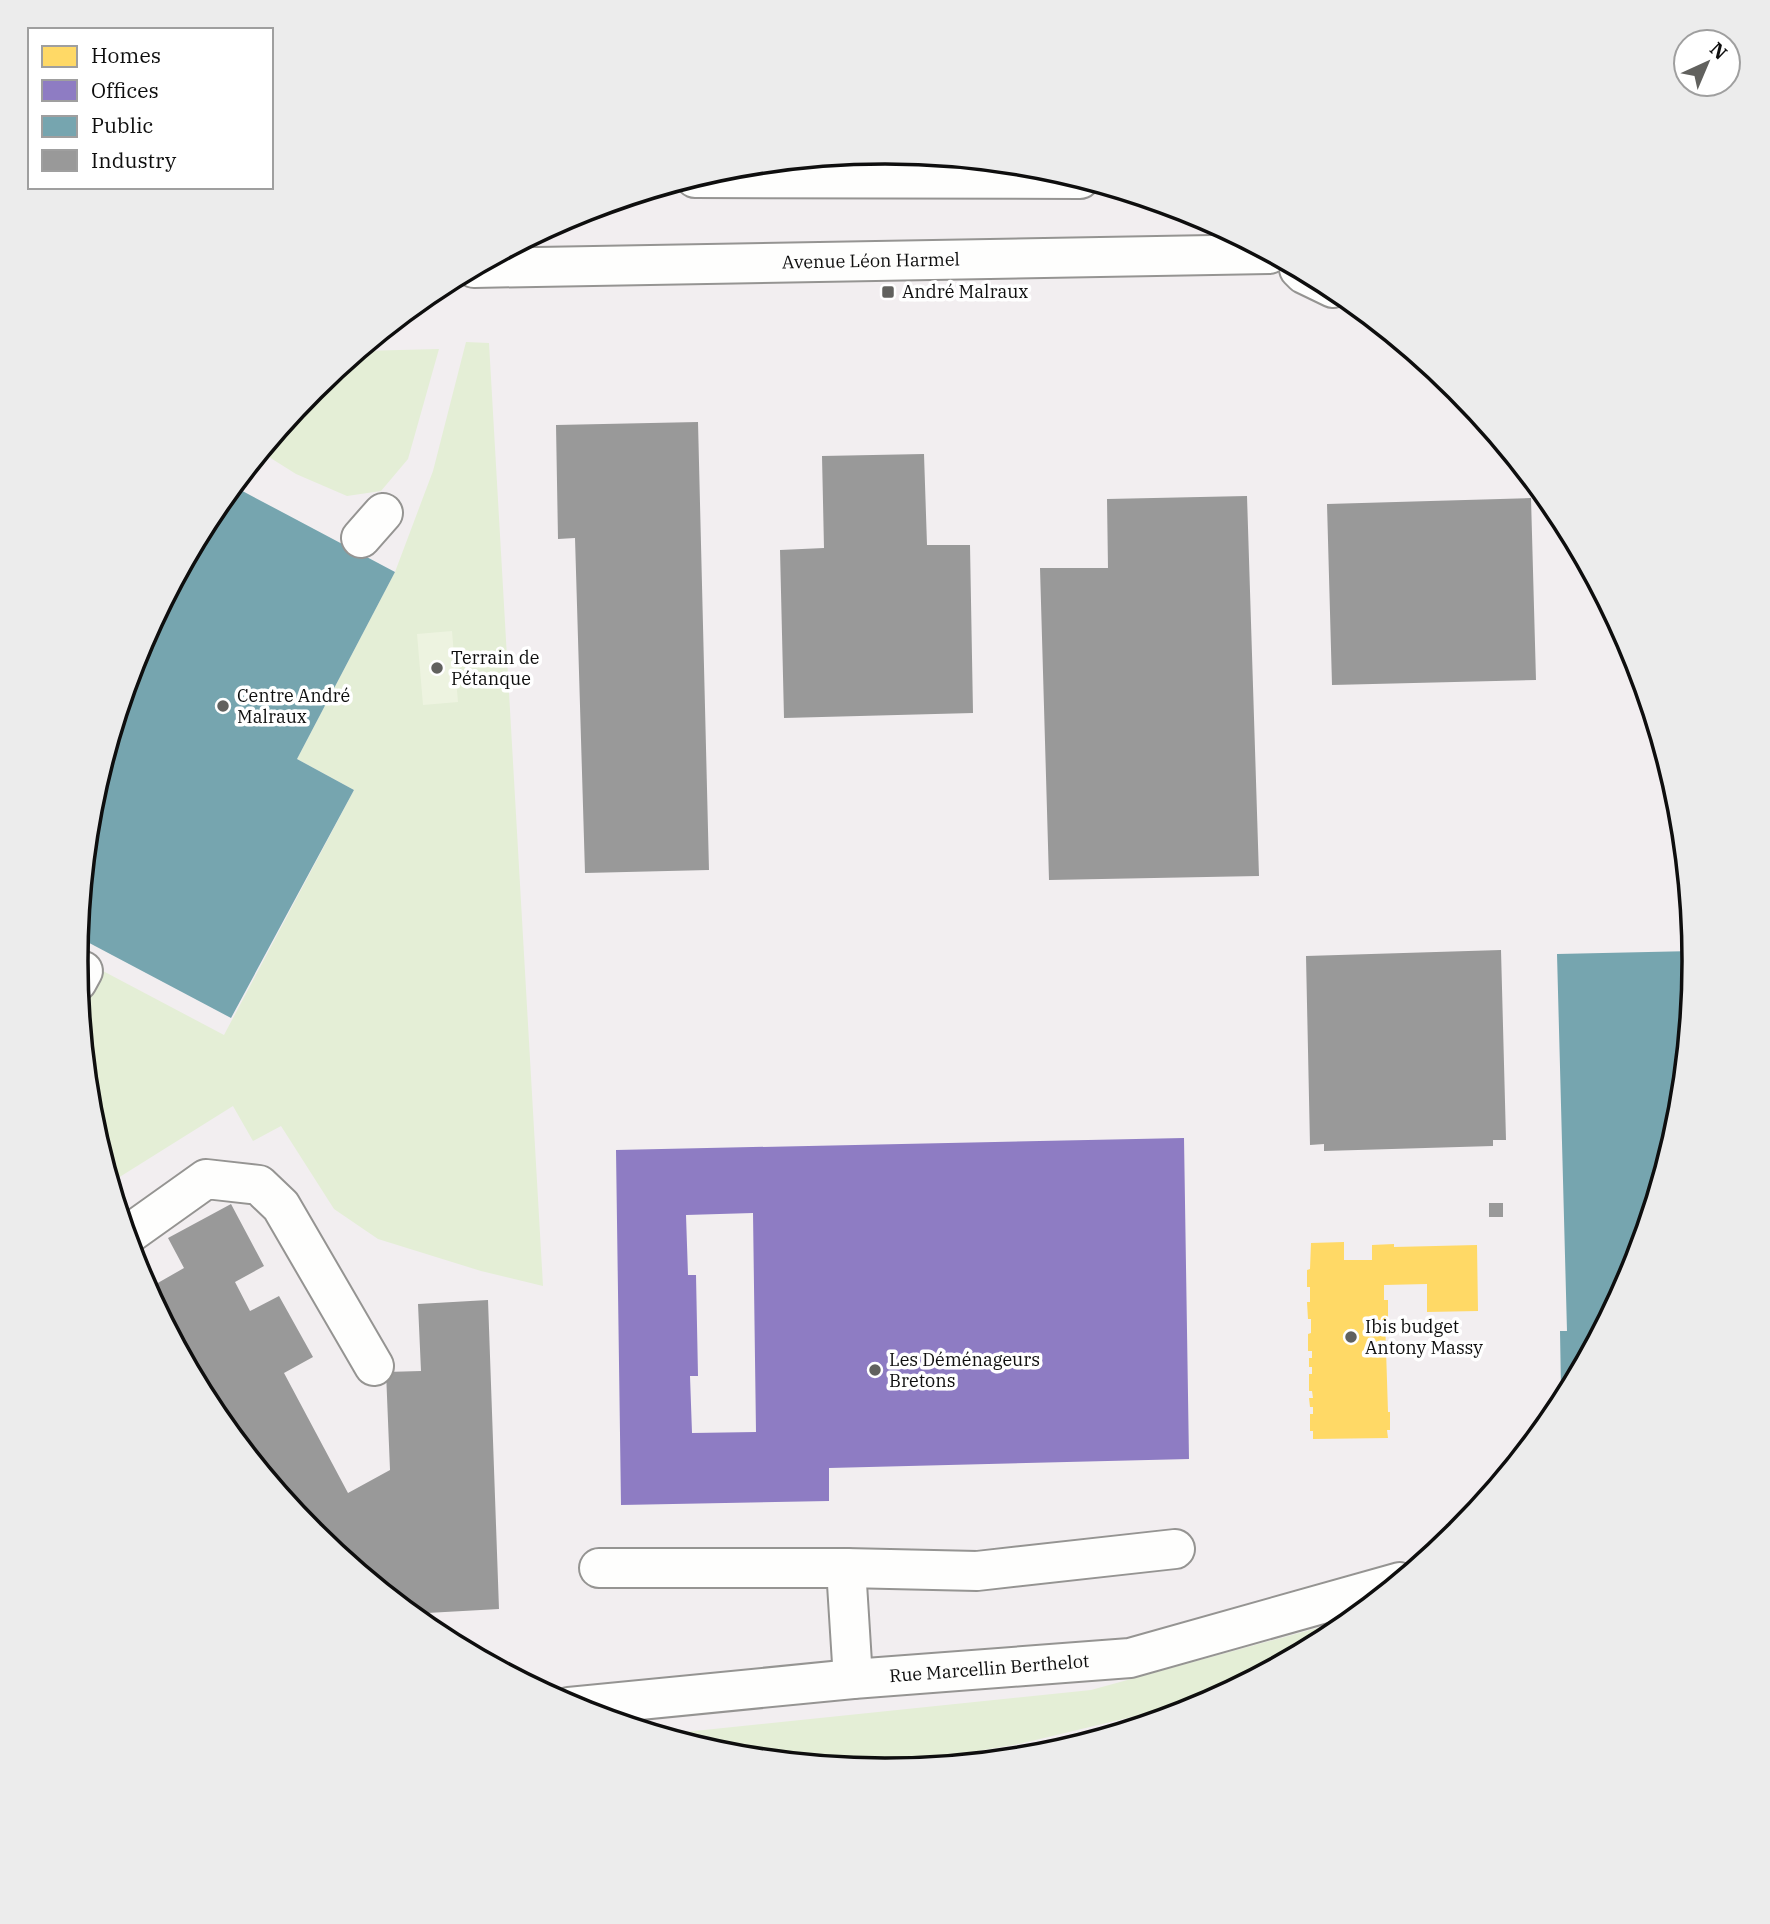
<svg xmlns="http://www.w3.org/2000/svg" width="1770" height="1924" viewBox="0 0 1770 1924" font-family="'IBM Plex Serif',serif">
  <style>
    .industrial { fill: #f2eef0 }
    .green { fill: #e4eed6 }
    .pitch { fill: #edf3e0 }
    .homes { fill: #ffd966 }
    .offices { fill: #8e7cc3; fill-rule: evenodd }
    .public { fill: #76a5af }
    .industry { fill: #999 }
    .lines { fill: none; stroke-linecap: round; stroke-linejoin: round }
    .minor-casing { stroke: #959492; stroke-width: 42 }
    .minor { stroke: #fefefd; stroke-width: 38 }
    .poi-dot { fill: #61615e; stroke: #fff; stroke-width: 2.5 }
    .labels { text-anchor: middle; stroke-width: 7; stroke-linejoin: round; paint-order: stroke }
    .street-label { font-size: 18px; fill: #0e0e0e; stroke: #fff }
    .poi-label { font-size: 18px; fill: #0e0e0e; stroke: #fff; text-anchor: start }
    .rim { fill: none; stroke: #0e0e0e; stroke-width: 3.5 }
  </style>
  <rect width="100%" height="100%" fill="#fbfaf4"/>
  <path class="industrial" d="M78 962a807 807 0 1 1 1614 0a807 807 0 1 1-1614 0Z"/>
  <path class="green" d="M466,342L489,343L543,1286L481,1271L378,1239L334,1209L281,1126L253,1141L233,1106L110,1183L91,1120L80,1013L103,971L224,1035L354,790L297,759L395,572L433,471Z
    M439,349L408,459L381,491L347,496L296,474L261,452L313,389L360,351Z
    M1357,1617L1335,1636L1223,1695L1019,1744L865,1770L727,1756L656,1735L1091,1690Z"/>
  <path class="pitch" d="M452,631L458,702L423,705L417,634Z"/>
  <path class="homes" d="M1344,1242V1260H1372V1245L1394,1244V1247L1477,1245L1478,1311L1427,1312V1284L1384,1285V1300H1388V1317L1385,1318L1388,1412H1390V1430H1387L1388,1438L1313,1439V1431H1310V1414H1313V1407H1310L1309,1398H1313L1312,1391H1309V1374H1312V1367H1309V1358H1312V1351H1308V1334L1311,1333V1319H1308L1307,1302H1310V1287H1307V1270L1310,1269L1311,1243Z"/>
  <path class="offices" d="M1184,1138L1189,1459L829,1468V1501L621,1505L616,1150ZM753,1213L756,1432L692,1433L690,1376H698L696,1275H688L686,1215Z"/>
  <path class="public" d="M233,486L395,572L297,759L354,790L231,1018L78,937L88,837L104,806L92,799L137,652L212,512Z
    M1694,951L1695,962L1679,1120L1633,1272L1571,1388L1561,1389L1560,1331H1567L1557,954Z"/>
  <path class="industry" d="M698,422L709,870L585,873L575,538L558,539L556,425Z
    M924,454L927,545H970L973,713L784,718L780,550L824,548L822,456Z
    M1247,496L1259,876L1049,880L1040,568H1108L1107,499Z
    M1531,498L1536,680L1332,685L1327,504Z
    M1501,950L1506,1140H1493V1146L1324,1151V1144L1310,1145L1306,956Z
    M1489,1203H1503V1217H1489Z
    M231,1204L264,1266L235,1282L250,1311L279,1296L313,1357L284,1373L348,1493L390,1470L386,1372L421,1371L418,1304L488,1300L499,1609L409,1614L312,1534L212,1412L137,1272L132,1257L140,1254L156,1284L184,1268L168,1238Z"/>
  <g class="lines">
    <defs>
      <g id="minor">
        <path d="M695,178L1080,179"/>
        <path id="s1" d="M474,268L1269,254"/>
        <path d="M1299,269L1304,274L1333,288"/>
        <path d="M361,538L383,513"/>
        <path d="M77,982L83,971"/>
        <path d="M126,1236L206,1179L259,1185L281,1206L374,1366"/>
        <path d="M599,1568H846L853,1679"/>
        <path d="M846,1568L977,1571L1175,1549"/>
        <path id="s2" d="M569,1707L853,1679L1130,1658L1400,1582"/>
      </g>
    </defs>
    <use href="#minor" class="minor-casing"/>
    <use href="#minor" class="minor"/>
  </g>
  <g class="poi-dot">
    <rect x="881" y="285" width="14" height="14" rx="3.5"/>
    <circle cx="437" cy="668" r="7"/>
    <circle cx="223" cy="706" r="7"/>
    <circle cx="1351" cy="1337" r="7"/>
    <circle cx="875" cy="1370" r="7"/>
  </g>
  <g class="labels">
    <g class="street-label">
      <text dy="6" stroke="none"><textPath href="#s1" startOffset="397">Avenue Léon Harmel</textPath></text>
      <text dy="6" stroke="none"><textPath href="#s2" startOffset="422">Rue Marcellin Berthelot</textPath></text>
    </g>
    <g class="poi-label">
      <text x="902" y="298">André Malraux</text>
      <text x="451" y="664">Terrain de<tspan x="451" dy="21">Pétanque</tspan></text>
      <text x="237" y="702">Centre André<tspan x="237" dy="21">Malraux</tspan></text>
      <text x="1365" y="1333">Ibis budget<tspan x="1365" dy="21">Antony Massy</tspan></text>
      <text x="889" y="1366">Les Déménageurs<tspan x="889" dy="21">Bretons</tspan></text>
    </g>
  </g>
  <path d="M0 0H1770V1924H0ZM88 961a797 797 0 1 1 1594 0a797 797 0 1 1-1594 0Z" fill="#ececec" fill-rule="evenodd"/>
  <path class="rim" d="M88 961a797 797 0 1 1 1594 0a797 797 0 1 1-1594 0Z"/>
  <rect x="28" y="28" width="245" height="161" fill="#ffffff" stroke="#9f9f9f" stroke-width="2"/>
  <rect x="42" y="46" width="35" height="21" fill="#ffd966" stroke="#9f9f9f" stroke-width="2"/>
  <text x="91" y="63" font-size="21" fill="#0e0e0e">Homes</text>
  <rect x="42" y="80" width="35" height="21" fill="#8e7cc3" stroke="#9f9f9f" stroke-width="2"/>
  <text x="91" y="98" font-size="21" fill="#0e0e0e">Offices</text>
  <rect x="42" y="116" width="35" height="21" fill="#76a5af" stroke="#9f9f9f" stroke-width="2"/>
  <text x="91" y="133" font-size="21" fill="#0e0e0e">Public</text>
  <rect x="42" y="150" width="35" height="21" fill="#999999" stroke="#9f9f9f" stroke-width="2"/>
  <text x="91" y="168" font-size="21" fill="#0e0e0e">Industry</text>
  <g transform="translate(1707 63) rotate(44)"><circle r="33" fill="#ffffff" stroke="#9f9f9f" stroke-width="2"/>
  <path d="M0-5L12 26L0 18L-12 26Z" fill="#61615e"/>
  <text y="-10" font-size="19" font-weight="bold" text-anchor="middle" fill="#0e0e0e">N</text>
  </g>
</svg>
